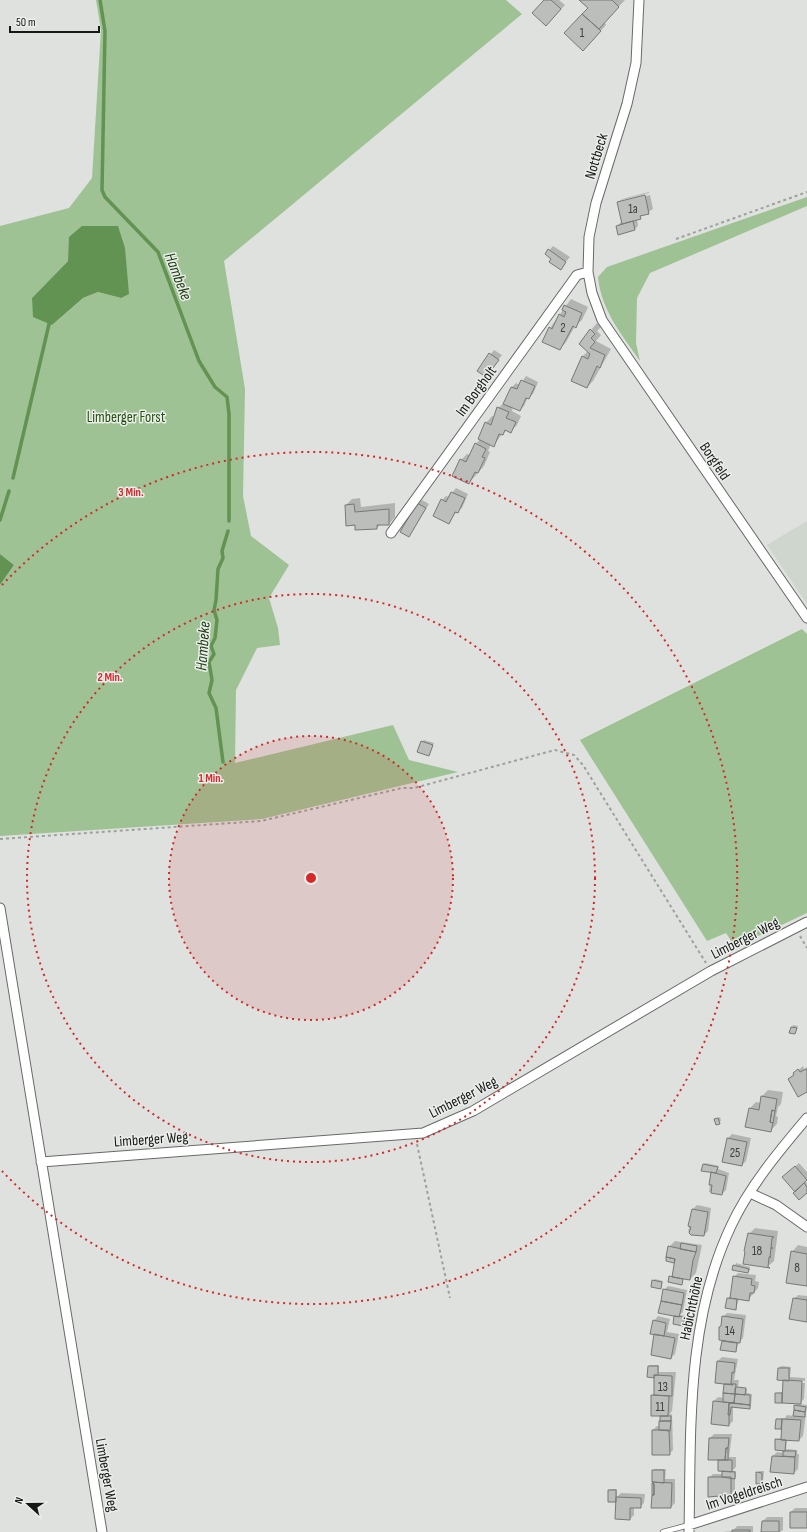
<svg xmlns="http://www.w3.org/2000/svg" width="807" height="1532" viewBox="0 0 807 1532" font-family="'Sofia Sans Condensed',sans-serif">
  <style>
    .built { fill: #cfd6cd }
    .green { fill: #9ec293; fill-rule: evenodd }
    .water { fill: #629352 }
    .shadow { fill: #0003 }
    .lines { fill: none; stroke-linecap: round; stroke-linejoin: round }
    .stream { stroke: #629352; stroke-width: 3.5 }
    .building { fill: #bcbebb; stroke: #777977 }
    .service-casing { stroke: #686a68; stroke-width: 6 }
    .minor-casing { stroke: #686a68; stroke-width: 11 }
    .path { stroke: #9ea09e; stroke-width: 2; stroke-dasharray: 3 3; stroke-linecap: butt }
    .service { stroke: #fff; stroke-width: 4.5 }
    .minor { stroke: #fff; stroke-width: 9 }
    .ring { fill: none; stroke: #d62828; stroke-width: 2; stroke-dasharray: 2 4 }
    .labels { text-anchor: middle; stroke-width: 3; stroke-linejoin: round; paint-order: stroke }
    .number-label { font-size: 13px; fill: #40413f }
    .street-label { font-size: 15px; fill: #161716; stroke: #ebeeeb }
    .park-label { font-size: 15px; fill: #21510c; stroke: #ebeeeb }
    .water-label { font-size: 16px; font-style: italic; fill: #1c3e10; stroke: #ebeeeb }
    .centre { fill: #d62828; stroke: #ebeeeb; stroke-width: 2 }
    .ring-label { font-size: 12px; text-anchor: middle; font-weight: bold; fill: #d62828; stroke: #ebeeeb; stroke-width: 3; stroke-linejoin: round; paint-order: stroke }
  </style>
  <rect width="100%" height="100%" fill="#dee1de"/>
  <path class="built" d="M807,521V604L767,545Z"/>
  <path class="green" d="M96,0H506L522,14L224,261L245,389L243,496L251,536L289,565L269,598L278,628L280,645L257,648L236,690L235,763L393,725L409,760L458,772L262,819L0,836V585L14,565L0,554V226L69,208L92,178L101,30ZM68,261L121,298L98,292L83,298L52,325L32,298Z
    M807,197V206L650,273L637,298L636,343L640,361C622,335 601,310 598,277L607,267Z
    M802,629L807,634V913L735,947L726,933L707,941L580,740Z"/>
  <path class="water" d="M82,226H118L125,248L129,294L121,298L98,292L83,298L52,325L33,317L32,298L68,261L69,237Z
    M0,554L14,565L0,585Z"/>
  <path class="shadow" d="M545,0H559L565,5L546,25Z
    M581,0H625L604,22L606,25L589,44L565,33L589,8Z
    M649,192V193L621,200V202L650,195L653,209L637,219L638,226L634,230L617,226L622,221L618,203L622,199Z
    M553,246L570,257L564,264L546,254Z
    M571,299L588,307L582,320L575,326L566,342L560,349L550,328Z
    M597,323L601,327L597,331L601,335L596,341L611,349L593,381L587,387L572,380L583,356L588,351L591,330Z
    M494,350L502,355L486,376L478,370Z
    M526,376L538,382L533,394L528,397L524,406L520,410L513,407L512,411L521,416L517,425L511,431L507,430L502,434L494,445L491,444L488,451L490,452L484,466L469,483L461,460L467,454L470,455L476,444L480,439L486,423L492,416L495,417L498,408L505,402L512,387L516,383L520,385Z
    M456,488L468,494L462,508L457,511L449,523L442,500L446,496L449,497Z
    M360,498L361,507L395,503V517L389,524H381L377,528L347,525L346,505L352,499Z
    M422,500L429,504L409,536L418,504Z
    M424,740L434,743L428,755L422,742Z
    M793,1025L798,1026L795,1033L790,1032Z
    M803,1066L804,1069L807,1067V1090L789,1079Z
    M768,1090L783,1092L781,1104L778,1107L776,1116L778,1117L777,1124L771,1130L750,1108L756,1102L761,1103L762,1096Z
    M720,1117L721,1121L716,1124L715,1119Z
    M732,1134L751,1138L746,1161L742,1165L728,1138Z
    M705,1163L719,1166L718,1169L729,1173L726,1190L722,1194L709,1192L712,1171L704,1165Z
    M799,1163L807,1172V1179L805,1181L807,1183V1192L796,1191L784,1177Z
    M697,1205L711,1208L708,1231L704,1235L692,1229L688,1232L693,1209Z
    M755,1228L778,1231L774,1261L767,1267L749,1234Z
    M675,1241L702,1245L696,1273L690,1279L684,1278L681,1284L677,1277L671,1275H673L676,1259L674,1261L669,1247Z
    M798,1245L807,1247V1285L792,1252Z
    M736,1263L750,1267V1270L748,1272L734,1270Z
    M738,1273L756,1275L755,1281L759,1282L758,1288L748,1300L739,1298L736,1309L726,1307L728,1298L731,1296L734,1277Z
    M655,1279L663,1281L661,1287L653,1281Z
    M668,1286L687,1290L683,1312L680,1315L686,1316L683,1325L664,1290Z
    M798,1295L807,1296V1320L794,1299Z
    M727,1313L746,1315L743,1338L739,1342L736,1350L722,1341L724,1340L720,1327L722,1325L723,1317Z
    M658,1316L670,1319L667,1332L679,1334L675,1354L671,1358L655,1334L654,1321Z
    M722,1357L738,1359L734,1380H739L738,1387H747H738V1389H747V1393L752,1394L751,1406L749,1408L733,1406V1421L729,1425L714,1401L718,1397L724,1398L725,1383L718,1361Z
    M650,1365H659V1372H676L672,1411L669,1415L672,1414L673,1450L669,1454L653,1430L657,1426H660L661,1417L652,1395L655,1393V1377L648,1376L649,1367Z
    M781,1366L791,1367L790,1377L805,1378V1381L788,1380L786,1382L805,1383L804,1399L799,1404L807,1405L803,1436L799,1440L787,1439L786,1449L797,1450V1454H799L798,1469L794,1473L772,1471L773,1456L777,1452L784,1453V1450L776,1439L782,1438L783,1428H776L777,1419L785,1418L787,1415L794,1416L795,1406L798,1403L776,1402V1393L784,1392V1379H778L779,1368Z
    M714,1434H732L729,1457H736V1467L732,1471H736V1477L735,1478V1490L730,1494L709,1478L713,1474H723L719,1459L710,1438Z
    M655,1469H666L665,1479H675V1503L671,1507L653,1484L655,1481L653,1470Z
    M759,1471H764L763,1481L762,1483L757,1473Z
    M611,1489H617V1497L621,1493L645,1494L644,1503L640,1507H634V1515L630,1519L609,1490Z
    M795,1508H807V1527L791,1512Z
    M767,1517H783V1530L780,1532H762L763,1521Z
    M737,1526H753V1532H723L733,1531Z"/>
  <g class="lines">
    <path class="stream" d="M100,0L105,31L102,190L105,197L158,252L199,361L215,387L227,397L229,414V521
      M13,478L50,320
      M0,520L9,491
      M223,762L216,708L209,693L212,680L209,662L214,654L211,646L215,638L217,620L214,610L216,600L218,569L223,558L222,551L228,531"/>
  </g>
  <path class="building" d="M544,0H551L561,9L546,26L532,13Z
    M579,0H612L619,7L599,29L582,14L588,8Z
    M582,14L601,31L583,51L564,33Z
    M645,195L649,214L640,216L641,219L622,224L617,202Z
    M633,221L635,230L618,235L616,226Z
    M548,249L566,262L561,270L549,262L551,259L545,254Z
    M564,305L582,313L576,328L573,326L560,350L542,342L549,327L552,329L559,314L564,317L566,312L562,310Z
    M590,329L595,334L591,338L595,342L590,348L605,355L600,368L597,366L587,388L571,381L582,356L588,359L590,354L579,344Z
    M489,353L499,360L486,377L477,371Z
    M521,380L535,386L529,399L526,398L520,411L503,404L511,387L517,389Z
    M497,407L509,412L506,418L516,422L511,433L505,430L503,435L499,434L494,447L478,439L485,422L491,425Z
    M475,443L486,449L482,457L485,458L478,473L475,472L469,484L452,476L460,459L466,462Z
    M451,492L465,498L458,513L455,512L449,524L433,516L441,499L446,502Z
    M417,503L426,508L409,537L400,532Z
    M354,504L355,512L389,509V525H377V529L355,530V525L346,526L345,505Z
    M421,741L433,745L429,756L417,752Z
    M791,1027L797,1028L795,1034L789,1033Z
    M798,1069L800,1072L806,1069L807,1071V1092L798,1097L788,1079L794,1075L793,1073Z
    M761,1096L777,1099L775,1111L772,1110L770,1122L773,1123L771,1132L745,1127L749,1108L759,1110Z
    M772,1110L775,1111L773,1123L770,1122Z
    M718,1118L720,1124L716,1125L714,1119Z
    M727,1138L747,1142L742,1166L722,1162Z
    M703,1164L718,1167L716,1173L701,1171Z
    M795,1166L807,1180L795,1192L782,1177Z
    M711,1172L726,1176L722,1195L711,1193L712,1185H709Z
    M804,1183L807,1187V1193L799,1200L793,1193Z
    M692,1209L708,1212L704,1236L691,1235L689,1233L691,1227L688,1226Z
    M748,1233L774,1237L772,1238L771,1248H773H771L770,1257H771H769L768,1267L770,1268L743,1264L745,1252L744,1251Z
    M681,1243L697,1246L696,1252L680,1249Z
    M668,1246L696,1252L693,1260L690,1280L672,1277L675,1259L666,1257Z
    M791,1251L807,1254V1286L786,1283Z
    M666,1257L675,1259L674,1263L666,1261Z
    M733,1265L749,1269L748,1273L732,1270Z
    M669,1276L683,1279L682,1285L668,1282Z
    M733,1276L752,1279L751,1285L755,1286L754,1293H750L749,1301L730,1298Z
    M652,1280L662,1282L661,1289L651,1287Z
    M663,1289L684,1293L682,1305L661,1301Z
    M727,1298L737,1299L736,1310L725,1308Z
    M793,1298L807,1300V1322L789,1319Z
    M661,1301L682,1305L679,1317L658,1313Z
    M674,1316L685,1317L683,1326L673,1324Z
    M722,1316L743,1319L740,1343L719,1340V1327L721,1326Z
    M653,1320L666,1323L664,1336L650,1334Z
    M654,1334L675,1338L671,1359L651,1355Z
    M722,1341L737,1343L736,1352L720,1350Z
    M717,1361L735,1363L734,1373L732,1372L731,1384L733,1385L715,1383Z
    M648,1366H658V1375H654V1378L647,1377Z
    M778,1368H789V1381L777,1380Z
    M654,1375L672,1376V1396L654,1395Z
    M783,1380L802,1381L801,1404L782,1403Z
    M724,1384H736L735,1394L723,1393Z
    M737,1387L746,1388L745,1395L735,1394V1388Z
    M723,1393L735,1394L734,1403L723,1402Z
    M775,1393H782V1403H775Z
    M735,1394L750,1395V1405L734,1403Z
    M651,1395L669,1396L668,1416H651Z
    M713,1401L734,1403H729V1426L711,1424Z
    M729,1403L750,1405V1409L731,1407L730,1415H728Z
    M794,1405L806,1407L805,1412L794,1410Z
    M794,1410L805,1412V1417L793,1416Z
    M660,1416H671V1421H660Z
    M776,1419H782L781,1429H775Z
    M782,1419L801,1420L799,1441L781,1440Z
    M659,1421H671L670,1431L659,1430Z
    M652,1430H669L670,1455H652Z
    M709,1438H729L728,1448H726L725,1460H708Z
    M775,1439L786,1440L785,1451L775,1450Z
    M726,1448H728V1460H725Z
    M783,1451H796L795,1457L783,1456Z
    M772,1456L795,1457L794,1474L770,1472Z
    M718,1460H732V1472L718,1471Z
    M652,1470H664V1483L652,1482Z
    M722,1471L735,1472V1479L722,1477Z
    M756,1472L762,1473V1484H756Z
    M708,1477H731V1495L708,1497Z
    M652,1482L672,1483L671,1508H651L652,1495H654V1484Z
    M652,1483L654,1484V1495H652Z
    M608,1490H616V1502H608Z
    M616,1497L641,1498V1508H630V1520L615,1519Z
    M790,1512H807V1528H790Z
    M762,1521H779V1532H761Z
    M732,1530H750V1532H732Z"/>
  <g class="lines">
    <defs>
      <path id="service" d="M663,1532L689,1525"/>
      <path id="minor" d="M639,0L636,63L627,104L596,203L589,237L588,272L592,293L602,320L807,618
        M391,533L577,275L588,272
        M0,908L102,1532
        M41,1162L423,1133L473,1111L711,971L807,922
        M750,1193L776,1205L807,1227
        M689,1525L807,1487
        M689,1532C691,1429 686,1321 731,1226C749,1187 779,1151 807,1118"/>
    </defs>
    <use href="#service" class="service-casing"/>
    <use href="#minor" class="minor-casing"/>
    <path class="path" d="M676,239L807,192
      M0,839L261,821L402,788H414L555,750L574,755L583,765L706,963
      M800,936L807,948
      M417,1144L450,1298"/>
    <use href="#service" class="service"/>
    <use href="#minor" class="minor"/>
  </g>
  <circle cx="311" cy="878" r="142" fill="#d62828" fill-opacity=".12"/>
  <g class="ring">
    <circle cx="311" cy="878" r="142"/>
    <circle cx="311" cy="878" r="284"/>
    <path d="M2 585A426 426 0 1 1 2 1171"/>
  </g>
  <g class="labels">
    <g class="number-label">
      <text x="582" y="37">1</text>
      <text x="633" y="213">1a</text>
      <text x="563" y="332">2</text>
      <text x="735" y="1157">25</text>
      <text x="757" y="1255">18</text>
      <text x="797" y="1272">8</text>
      <text x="730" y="1335">14</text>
      <text x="663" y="1391">13</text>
      <text x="660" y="1411">11</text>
    </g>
    <g class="street-label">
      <text transform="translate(596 156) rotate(-73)" y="5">Nottbeck</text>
      <text transform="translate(476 391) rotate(-54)" y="5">Im Borgholt</text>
      <text transform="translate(715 461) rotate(56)" y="5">Borgfeld</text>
      <text transform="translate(745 938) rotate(-27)" y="5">Limberger Weg</text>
      <text transform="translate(463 1097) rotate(-27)" y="5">Limberger Weg</text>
      <text transform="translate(151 1139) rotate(-4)" y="5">Limberger Weg</text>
      <text transform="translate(691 1308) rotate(-78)" y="5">Habichthöhe</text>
      <text transform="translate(107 1475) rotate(80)" y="5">Limberger Weg</text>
      <text transform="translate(744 1493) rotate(-18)" y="5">Im Vogeldreisch</text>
    </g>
    <g class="park-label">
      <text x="126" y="422">Limberger Forst</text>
    </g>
    <g class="water-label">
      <text transform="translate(179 276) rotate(69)" y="6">Hambeke</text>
      <text transform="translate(202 646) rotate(-86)" y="6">Hambeke</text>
    </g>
  </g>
  <circle cx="311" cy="878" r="6" class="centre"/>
  <g class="ring-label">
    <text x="131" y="496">3 Min.</text>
    <text x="110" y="681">2 Min.</text>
    <text x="211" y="782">1 Min.</text>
  </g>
  <g transform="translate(28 1504) rotate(291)" stroke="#ebeeeb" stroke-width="3" paint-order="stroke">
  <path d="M0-3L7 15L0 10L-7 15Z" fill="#161716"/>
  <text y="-6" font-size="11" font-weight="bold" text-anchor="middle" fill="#161716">N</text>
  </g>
  <path d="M10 26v6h89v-6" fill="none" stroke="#161716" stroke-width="2"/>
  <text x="16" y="26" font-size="12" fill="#161716" stroke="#ebeeeb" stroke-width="3" paint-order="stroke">50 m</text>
</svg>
